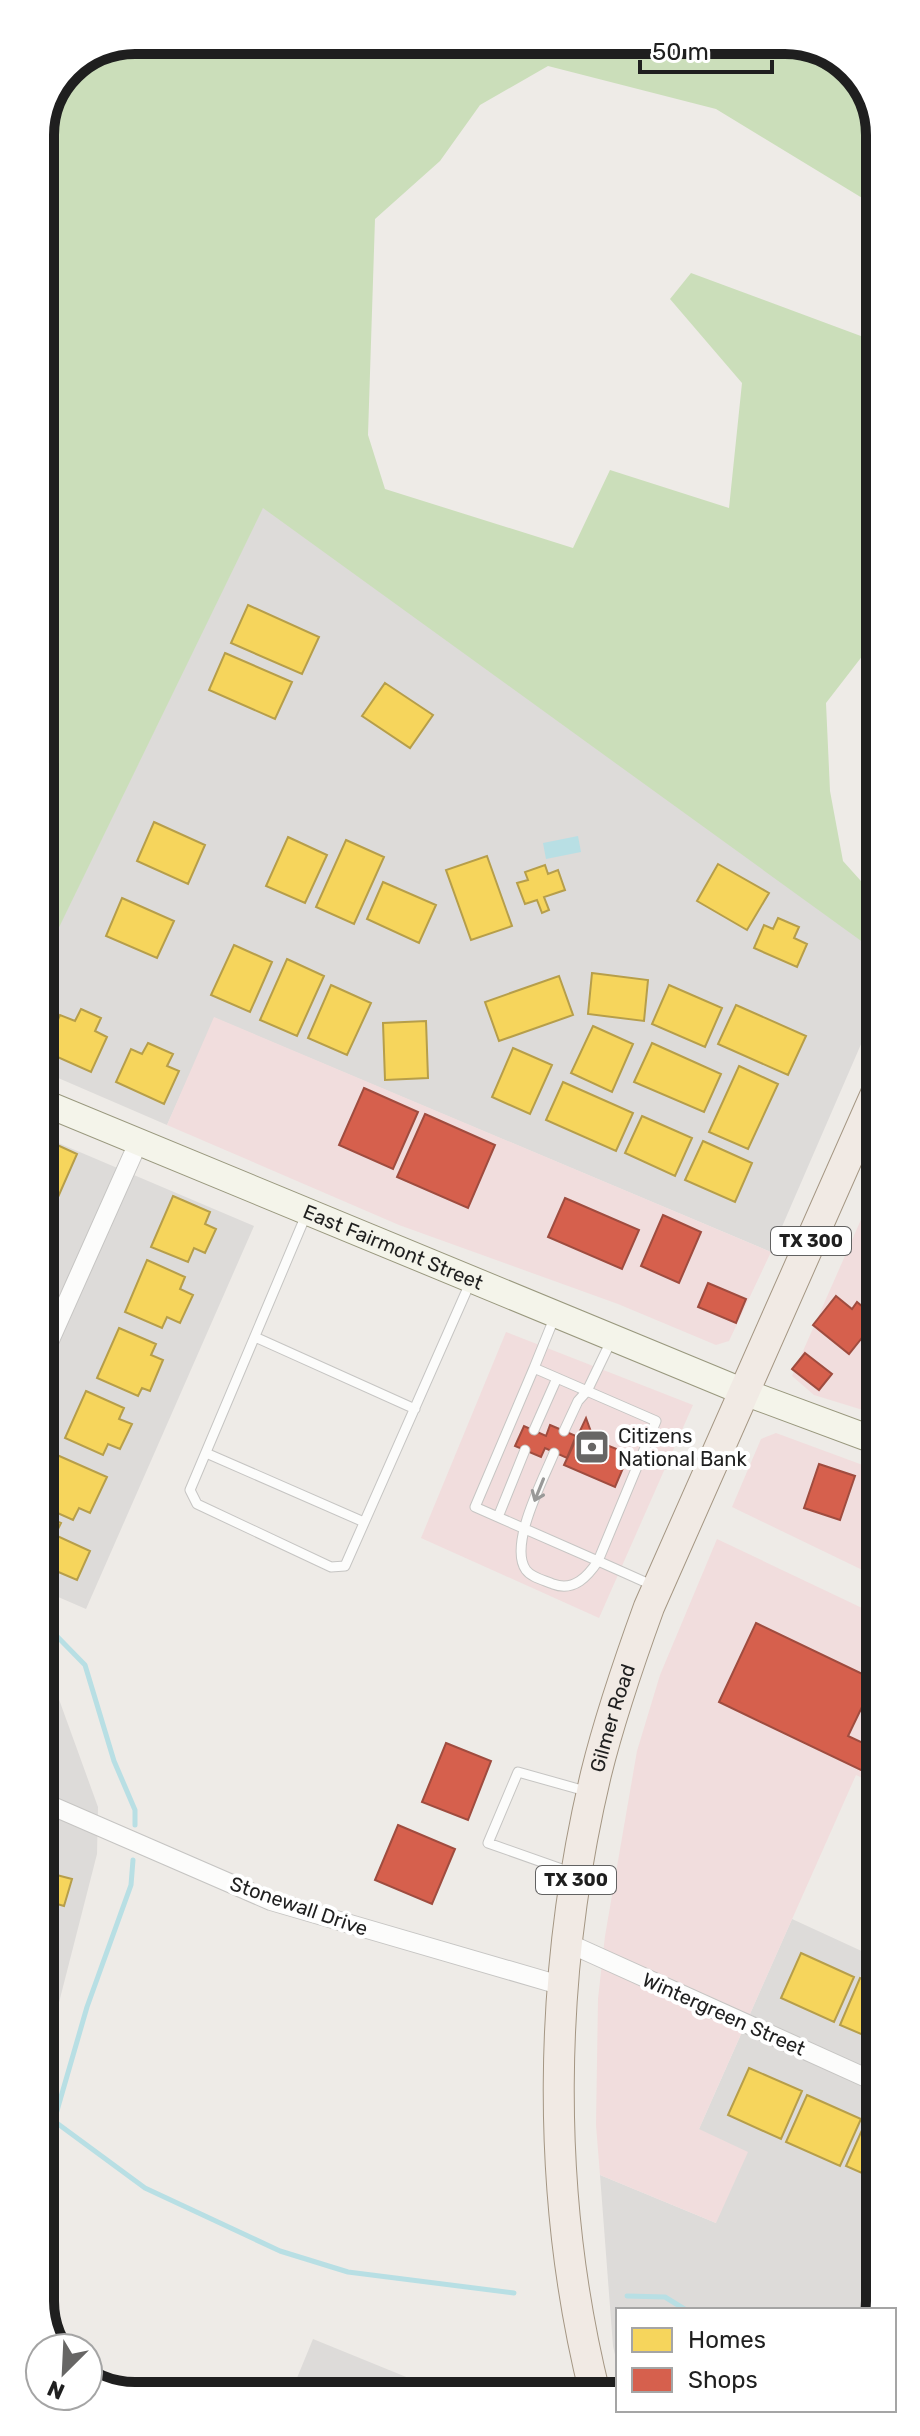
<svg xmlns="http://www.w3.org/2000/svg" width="920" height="2436" viewBox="0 0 920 2436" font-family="Rubik,sans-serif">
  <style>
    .residential { fill: #dddbd9 }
    .commercial { fill: #f1dddd }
    .forest { fill: #cbdeba }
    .water { fill: #b8dfe4 }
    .homes { fill: #f6d55c; stroke: #b69e4a; stroke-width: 2 }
    .shops { fill: #d6604d; stroke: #9f4c3f; stroke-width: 2 }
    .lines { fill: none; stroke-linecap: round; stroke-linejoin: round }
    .stream { stroke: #b8dfe4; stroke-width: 5 }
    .lane-casing { stroke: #c6c5c3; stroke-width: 11 }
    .street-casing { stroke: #c6c5c3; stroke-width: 20 }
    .secondary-casing { stroke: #99987e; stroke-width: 28 }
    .primary-casing { stroke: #a49683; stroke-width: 32 }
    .lane { stroke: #fcfcfb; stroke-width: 9 }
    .street { stroke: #fcfcfb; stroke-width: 18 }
    .secondary { stroke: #f4f4ea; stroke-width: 26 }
    .primary { stroke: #f1eae4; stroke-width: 30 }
    .oneway { stroke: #999998 }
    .labels { text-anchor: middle; stroke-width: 8; stroke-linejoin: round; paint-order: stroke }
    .shield { fill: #fff; stroke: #626262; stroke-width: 2 }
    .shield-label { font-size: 18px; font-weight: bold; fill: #1f1f1f }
    .street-label { font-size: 20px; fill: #1f1f1f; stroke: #fff }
    .poi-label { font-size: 20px; fill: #1f1f1f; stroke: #fff; text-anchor: start }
    .rim { fill: none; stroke: #1f1f1f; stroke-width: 10 }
  </style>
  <rect width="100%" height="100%" fill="#eeebe7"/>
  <path class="residential" d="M263,507L878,952V1005L771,1252L215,1018L167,1125L42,1071L41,945L49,947Z
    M42,1136L254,1226L86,1609L42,1590Z
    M42,1667L48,1669L98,1807L97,1854L43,2065Z
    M792,1919L879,1959L880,2301L877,2310H618V2368L613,2346L600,2175L716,2223L699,2129Z
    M313,2339L448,2394L290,2395Z"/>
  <path class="commercial" d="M214,1017L771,1252L729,1341L716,1345L618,1304L399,1225L167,1125Z
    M878,1181L879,1415L814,1395L792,1376Z
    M506,1332L693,1405L599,1618L421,1538Z
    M776,1433L879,1471V1578L732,1507L761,1439Z
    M717,1539L879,1616V1786L856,1775L699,2129L748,2152L716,2223L600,2175L596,2125L598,1999L605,1936L637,1751L660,1675Z"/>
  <path class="forest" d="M135,40H791L847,63L877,110V207L716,109L548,66L480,105L440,161L375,219L368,435L385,489L573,548L610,470L729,508L742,383L670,299L691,273L877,342V637L826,703L830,791L843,861L878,900V920L864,943L263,508L49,948L41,945L40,129L68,68Z"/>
  <path class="water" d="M578,836L581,852L546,859L543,843Z"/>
  <path class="homes" d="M248,605L319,637L302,674L231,643Z
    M225,653L292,682L275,719L209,690Z
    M385,683L433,715L410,748L362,716Z
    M154,822L205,845L188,884L137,861Z
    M288,837L327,855L305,903L266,886Z
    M346,840L384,857L354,924L316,907Z
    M487,856L512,926L471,940L446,870Z
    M718,864L769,893L747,930L697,901Z
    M545,865L548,874L558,870L565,890L544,897L549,910L542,913L537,900L525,904L517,883L528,880L525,872Z
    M383,882L436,905L419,943L367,919Z
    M122,898L174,921L157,958L106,936Z
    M778,918L799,927L794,938L807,944L797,967L754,948L764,925L773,929Z
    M234,945L272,962L250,1012L211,995Z
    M287,959L324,976L297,1036L260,1020Z
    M592,973L648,980L644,1021L588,1014Z
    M559,976L573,1015L499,1041L485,1002Z
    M331,985L371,1003L347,1055L308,1038Z
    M669,985L722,1008L705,1047L652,1024Z
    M736,1005L806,1036L788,1075L718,1044Z
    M81,1009L101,1018L95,1031L107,1037L91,1072L44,1051L60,1015L75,1021Z
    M426,1021L428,1078L385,1080L383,1023Z
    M593,1026L633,1044L612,1092L571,1073Z
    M148,1043L173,1054L167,1066L179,1071L164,1104L116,1082L131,1049L142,1054Z
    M652,1043L721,1074L704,1112L634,1082Z
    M513,1048L552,1065L530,1114L492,1097Z
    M739,1066L778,1084L748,1149L709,1132Z
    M563,1082L633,1113L616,1151L546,1120Z
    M642,1116L692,1138L675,1176L625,1153Z
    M42,1138L77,1154L55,1204L42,1199Z
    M703,1141L752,1163L735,1202L685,1180Z
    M173,1196L210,1212L205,1224L216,1229L205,1253L194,1248L188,1262L151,1247Z
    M147,1260L185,1277L180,1289L193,1295L180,1323L167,1317L162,1328L125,1312Z
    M119,1328L156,1344L151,1355L163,1360L150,1391L142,1388L138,1396L97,1378Z
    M86,1391L124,1408L119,1419L132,1424L120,1449L108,1444L103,1455L65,1438Z
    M57,1455L107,1477L90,1513L79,1508L73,1520L42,1506V1488Z
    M42,1515L61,1523L55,1535L90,1551L77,1580L42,1565Z
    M43,1858L52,1861L49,1873L72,1879L64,1906L43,1900Z
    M801,1953L854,1977L834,2022L781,1998Z
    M860,1978L880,1986V2042L840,2025Z
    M749,2068L802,2091L781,2139L728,2115Z
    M807,2095L861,2119L840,2166L786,2142Z
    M866,2121L880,2127V2181L846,2166Z"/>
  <path class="shops" d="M364,1088L418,1112L393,1169L339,1145Z
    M425,1114L495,1145L468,1208L397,1177Z
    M565,1198L639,1230L622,1269L548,1237Z
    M663,1215L701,1232L679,1283L641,1266Z
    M872,1248L878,1251V1274L863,1267Z
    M708,1283L746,1299L736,1323L698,1307Z
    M836,1296L852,1309L857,1302L877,1319L849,1354L813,1325Z
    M805,1353L832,1374L819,1390L792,1369Z
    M586,1418L594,1440L629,1454L615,1487L564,1465Z
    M550,1425L576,1436L567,1458L545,1448L541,1457L515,1446L524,1426L546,1436Z
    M819,1464L855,1476L840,1520L804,1508Z
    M756,1623L875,1680L848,1736L865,1744L870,1733L879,1738L863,1771L719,1702Z
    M446,1743L491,1761L468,1820L422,1802Z
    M398,1825L455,1849L432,1904L375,1880Z"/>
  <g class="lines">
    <path class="stream" d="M42,1621L85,1665L114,1761L135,1810V1825
      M54,2121L145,2188L280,2251L348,2272L514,2293
      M627,2296L665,2297L686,2310
      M57,2348L43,2251L54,2121L87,2007L131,1885L133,1860"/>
    <defs>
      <path id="lane" d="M306,1215L190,1490L197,1504L331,1567L345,1566L470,1283
        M555,1316L534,1368L587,1391L611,1341
        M255,1337L415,1409
        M534,1368L475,1507C516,1525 557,1543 598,1561C588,1576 574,1592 553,1584C544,1580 532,1578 526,1570C508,1545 544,1478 554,1453
        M534,1430L557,1378
        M564,1431L578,1401L587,1391L656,1421L598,1561L654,1586
        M206,1453L364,1522
        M498,1517L525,1450
        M573,1873L488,1843L518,1772L589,1792"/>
      <path id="street" d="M42,1358L138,1143
        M43,1802L271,1901L563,1986
        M568,1943L880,2084"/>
      <g id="secondary">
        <path id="s1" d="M42,1102L744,1392L879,1442"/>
      </g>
      <g id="primary">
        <path id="s2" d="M595,2394C545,2193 548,1976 596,1774C610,1717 629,1662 649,1607L878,1089"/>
      </g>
    </defs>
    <use href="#lane" class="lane-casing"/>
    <use href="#street" class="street-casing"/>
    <use href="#secondary" class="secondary-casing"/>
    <use href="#primary" class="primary-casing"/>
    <use href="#lane" class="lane"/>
    <use href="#street" class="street"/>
    <use href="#secondary" class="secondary"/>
    <use href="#primary" class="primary"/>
  </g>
  <defs><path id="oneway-shaft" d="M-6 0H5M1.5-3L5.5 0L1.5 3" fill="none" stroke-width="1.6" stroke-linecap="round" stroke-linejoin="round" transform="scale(2)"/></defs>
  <use class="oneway" href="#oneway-shaft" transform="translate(539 1490) rotate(112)"/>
  <defs>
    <symbol id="bank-square" viewBox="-11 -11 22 22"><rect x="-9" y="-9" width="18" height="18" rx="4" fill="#676665" stroke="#fff"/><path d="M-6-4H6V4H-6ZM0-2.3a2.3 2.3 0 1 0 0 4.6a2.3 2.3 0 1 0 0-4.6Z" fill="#fff"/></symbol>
  </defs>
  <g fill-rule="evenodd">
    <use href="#bank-square" x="572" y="1427" width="40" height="40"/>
  </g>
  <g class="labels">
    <g class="shield">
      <rect x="771" y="1227" width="80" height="28" rx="6"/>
      <rect x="536" y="1866" width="80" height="28" rx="6"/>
    </g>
    <g class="shield-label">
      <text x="811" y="1247">TX 300</text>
      <text x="576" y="1886">TX 300</text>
    </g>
    <g class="street-label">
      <text dy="7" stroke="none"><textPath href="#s1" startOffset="380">East Fairmont Street</textPath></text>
      <text dy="7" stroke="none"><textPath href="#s2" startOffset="684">Gilmer Road</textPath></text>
      <text transform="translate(299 1906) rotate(19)" y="7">Stonewall Drive</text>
      <text transform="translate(724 2014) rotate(24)" y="7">Wintergreen Street</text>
    </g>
    <g class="poi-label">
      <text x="618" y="1443">Citizens<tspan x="618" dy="23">National Bank</tspan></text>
    </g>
  </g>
  <path d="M0 0H920V2436H0ZM135 54H785A81 81 0 0 1 866 135V2301A81 81 0 0 1 785 2382H135A81 81 0 0 1 54 2301V135A81 81 0 0 1 135 54Z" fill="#fff" fill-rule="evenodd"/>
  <path class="rim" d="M135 54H785A81 81 0 0 1 866 135V2301A81 81 0 0 1 785 2382H135A81 81 0 0 1 54 2301V135A81 81 0 0 1 135 54Z"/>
  <rect x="616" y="2308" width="280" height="104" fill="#ffffff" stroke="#a5a5a5" stroke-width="2"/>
  <rect x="632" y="2328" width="40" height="24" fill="#f6d55c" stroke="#a5a5a5" stroke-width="2"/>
  <text x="688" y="2348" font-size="24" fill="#1f1f1f">Homes</text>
  <rect x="632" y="2368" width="40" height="24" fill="#d6604d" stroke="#a5a5a5" stroke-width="2"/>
  <text x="688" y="2388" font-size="24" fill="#1f1f1f">Shops</text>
  <g transform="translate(64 2372) rotate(204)"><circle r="38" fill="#ffffff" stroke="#a5a5a5" stroke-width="2"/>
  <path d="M0-6L14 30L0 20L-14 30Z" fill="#676665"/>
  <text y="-12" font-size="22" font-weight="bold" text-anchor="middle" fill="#1f1f1f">N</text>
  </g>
  <path d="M640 60v12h132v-12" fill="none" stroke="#1f1f1f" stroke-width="4"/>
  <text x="652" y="60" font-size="24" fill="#1f1f1f" stroke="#ffffff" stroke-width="6" paint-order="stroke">50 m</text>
</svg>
